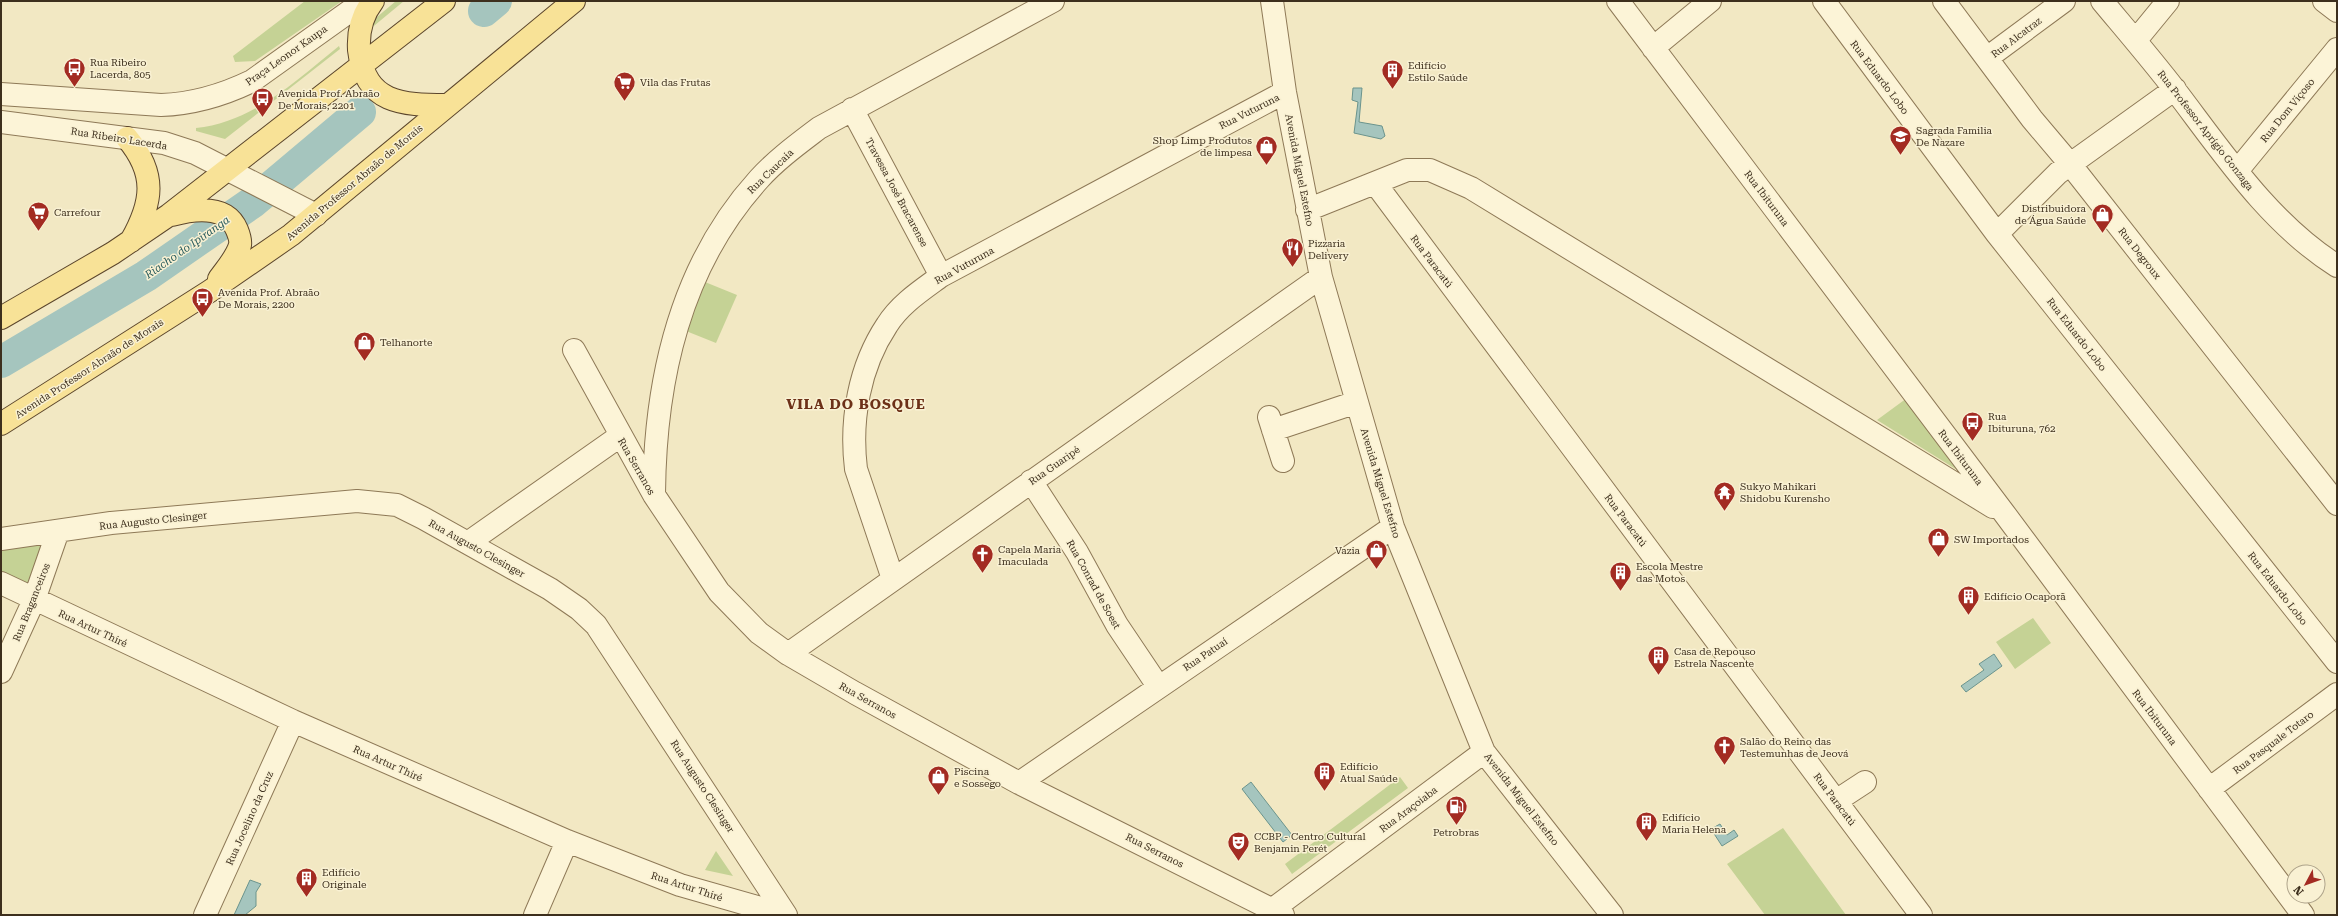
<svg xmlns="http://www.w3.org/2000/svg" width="2338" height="916" viewBox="0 0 2338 916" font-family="'Roboto Serif',serif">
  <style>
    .green { fill: #c5d295 }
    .water { fill: #a5c5be; stroke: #6b948d }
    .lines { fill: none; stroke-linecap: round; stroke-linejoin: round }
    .river { stroke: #a5c5be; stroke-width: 32 }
    .minor-casing { stroke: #8e7957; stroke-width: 24 }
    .major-casing { stroke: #5c462c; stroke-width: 24 }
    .minor { stroke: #fcf4d7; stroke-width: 22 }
    .major { stroke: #f8e297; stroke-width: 22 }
    .labels { text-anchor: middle; stroke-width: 3; stroke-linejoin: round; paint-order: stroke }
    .street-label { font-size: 10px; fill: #3d2f1d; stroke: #f9f1d3 }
    .poi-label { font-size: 10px; fill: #3d2f1d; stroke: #f9f1d3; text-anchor: start }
    .water-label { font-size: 11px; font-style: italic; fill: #2b5d5e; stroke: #f9f1d3 }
    .district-label { font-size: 14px; font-weight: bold; letter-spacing: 1px; fill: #6d3118; stroke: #f9f1d3 }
  </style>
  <rect width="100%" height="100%" fill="#f2e8c3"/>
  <path class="green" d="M305,1H342L255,61L235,62L233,56Z
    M396,1H404L369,30L377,17Z
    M339,46L340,49L225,139L196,131V128C253,122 297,80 339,46Z
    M705,282L737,295L716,343L686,331Z
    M1907,398L1959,471L1877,420Z
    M61,532L41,606L1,585V541Z
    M2033,618L2051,643L2015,669L1996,642Z
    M1400,777L1408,788L1292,874L1285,864Z
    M1783,828L1846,915H1765L1727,864Z
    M716,851L733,876L705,870Z"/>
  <path class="water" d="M1353,88H1362L1359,122L1382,126L1385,136L1381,139L1354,133L1358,102L1352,100Z
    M1994,654L2002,666L1966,692L1961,686L1984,670L1979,664Z
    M1251,782L1292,835L1283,842L1242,789Z
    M1720,824L1727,835L1734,830L1738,836L1722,846L1711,829Z
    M250,880L261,884L256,892V906L245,915H234Z"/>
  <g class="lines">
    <path class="river" d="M484,11L496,1
      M1,362L146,276L253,202L360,112"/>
    <defs>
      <path id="minor" d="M1272,1L1285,92L1321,277L1393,527L1484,752L1612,915
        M1618,1L2004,513L2303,915
        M1824,1L1997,234L2337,662
        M1944,1L2032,119L2070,164L2337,504
        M2102,1C2127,31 2152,60 2175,90C2223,153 2269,223 2337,266
        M2324,1L2337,11
        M2136,40L2168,1
        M1653,48L1710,1
        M1987,58L2064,1
        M1,94L161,105C193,104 223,95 252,81L364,1
        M852,109L941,276
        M1,122L164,143L195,153L316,215
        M2237,171L2337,49
        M1375,183L1921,915
        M1307,210L1407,170H1430L1471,188L1993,507
        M1997,234L2058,173L2175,89
        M574,350L654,495L719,592L759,633L788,654L855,693L1019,783L1283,915
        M1269,417L1283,461
        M1273,430L1357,402
        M1031,481L1077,552L1117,625L1158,686
        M654,494C655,379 680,266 759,179C776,160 798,144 819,128L1053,1
        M1,539L111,523L357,501L397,505L423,518L550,589L579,609L596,625L786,915
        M469,542L620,436
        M893,579L856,469C850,420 859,367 887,325C900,304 922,290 941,276L1285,92
        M1,583L293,721L567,841L680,885L785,915
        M788,654L1321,277
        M1,672L34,600L58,531
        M1019,783L1393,527
        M2209,789L2337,694
        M1836,801L1865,782
        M1273,909L1484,752
        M205,915L293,721
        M535,915L567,841"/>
      <path id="major" d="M373,1C362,15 358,33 359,50C365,104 402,105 447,105
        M127,138C157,174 153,202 131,241
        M172,215C194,209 226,204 237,230C239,235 241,240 240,245C237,257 226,269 219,279
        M1,318L113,253L169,215L444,1
        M1,424L210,291L291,235L574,1"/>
    </defs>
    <use href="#minor" class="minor-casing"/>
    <use href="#major" class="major-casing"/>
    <use href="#minor" class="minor"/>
    <use href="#major" class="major"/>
  </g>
  <defs>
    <symbol id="bus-pin" viewBox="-11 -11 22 30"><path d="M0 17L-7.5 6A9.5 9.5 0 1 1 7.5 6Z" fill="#a32b22" stroke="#f9f1d3"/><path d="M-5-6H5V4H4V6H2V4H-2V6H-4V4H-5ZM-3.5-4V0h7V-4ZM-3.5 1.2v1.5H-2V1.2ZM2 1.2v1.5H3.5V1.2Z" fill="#fff"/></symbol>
    <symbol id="building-pin" viewBox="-11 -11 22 30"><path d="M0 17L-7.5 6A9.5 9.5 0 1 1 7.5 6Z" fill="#a32b22" stroke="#f9f1d3"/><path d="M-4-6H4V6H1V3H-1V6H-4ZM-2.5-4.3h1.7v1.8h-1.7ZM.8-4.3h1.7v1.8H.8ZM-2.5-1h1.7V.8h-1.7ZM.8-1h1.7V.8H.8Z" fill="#fff"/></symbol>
    <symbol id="supermarket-pin" viewBox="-11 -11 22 30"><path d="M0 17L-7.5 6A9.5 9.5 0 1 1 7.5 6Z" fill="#a32b22" stroke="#f9f1d3"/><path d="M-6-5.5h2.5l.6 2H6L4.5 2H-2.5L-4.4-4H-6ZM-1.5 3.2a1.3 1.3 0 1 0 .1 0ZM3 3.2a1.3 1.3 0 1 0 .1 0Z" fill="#fff"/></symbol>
    <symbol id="school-pin" viewBox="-11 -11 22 30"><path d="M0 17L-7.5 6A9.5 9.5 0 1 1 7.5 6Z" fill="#a32b22" stroke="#f9f1d3"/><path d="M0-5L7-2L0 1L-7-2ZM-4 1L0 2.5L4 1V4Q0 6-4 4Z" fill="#fff"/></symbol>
    <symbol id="shop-pin" viewBox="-11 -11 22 30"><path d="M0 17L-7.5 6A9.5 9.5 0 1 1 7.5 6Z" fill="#a32b22" stroke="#f9f1d3"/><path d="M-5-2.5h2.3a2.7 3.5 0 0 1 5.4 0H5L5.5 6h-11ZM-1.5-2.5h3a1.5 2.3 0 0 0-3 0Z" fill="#fff"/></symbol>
    <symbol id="restaurant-pin" viewBox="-11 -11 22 30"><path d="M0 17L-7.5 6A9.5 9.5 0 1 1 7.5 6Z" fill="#a32b22" stroke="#f9f1d3"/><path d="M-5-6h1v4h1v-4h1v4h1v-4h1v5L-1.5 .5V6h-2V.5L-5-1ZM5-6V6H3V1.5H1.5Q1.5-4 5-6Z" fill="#fff"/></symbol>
    <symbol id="temple-pin" viewBox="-11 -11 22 30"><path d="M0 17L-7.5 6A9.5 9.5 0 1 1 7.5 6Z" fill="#a32b22" stroke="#f9f1d3"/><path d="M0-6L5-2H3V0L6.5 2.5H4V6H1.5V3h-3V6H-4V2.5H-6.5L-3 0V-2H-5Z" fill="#fff"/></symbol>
    <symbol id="church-pin" viewBox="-11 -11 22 30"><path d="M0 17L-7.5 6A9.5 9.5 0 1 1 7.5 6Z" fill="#a32b22" stroke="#f9f1d3"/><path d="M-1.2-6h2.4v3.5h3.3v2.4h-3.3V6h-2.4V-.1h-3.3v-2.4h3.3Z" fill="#fff"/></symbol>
    <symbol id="fuel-pin" viewBox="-11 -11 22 30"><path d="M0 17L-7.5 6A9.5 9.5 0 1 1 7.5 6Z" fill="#a32b22" stroke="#f9f1d3"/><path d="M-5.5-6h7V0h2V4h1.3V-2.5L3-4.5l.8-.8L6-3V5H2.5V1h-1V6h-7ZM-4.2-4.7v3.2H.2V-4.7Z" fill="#fff"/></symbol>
    <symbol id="theatre-pin" viewBox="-11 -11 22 30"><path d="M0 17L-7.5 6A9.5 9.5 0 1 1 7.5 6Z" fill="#a32b22" stroke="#f9f1d3"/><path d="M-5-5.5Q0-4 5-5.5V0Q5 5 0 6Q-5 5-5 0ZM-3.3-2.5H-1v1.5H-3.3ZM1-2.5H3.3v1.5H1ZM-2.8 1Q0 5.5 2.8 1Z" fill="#fff"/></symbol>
  </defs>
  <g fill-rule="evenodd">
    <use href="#bus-pin" x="62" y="56" width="25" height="34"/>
    <use href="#building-pin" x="1380" y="58" width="25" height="34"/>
    <use href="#supermarket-pin" x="612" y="70" width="25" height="34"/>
    <use href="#bus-pin" x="250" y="86" width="25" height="34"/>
    <use href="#school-pin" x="1888" y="124" width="25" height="34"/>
    <use href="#shop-pin" x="1254" y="134" width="25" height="34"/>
    <use href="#supermarket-pin" x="26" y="200" width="25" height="34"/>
    <use href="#shop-pin" x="2090" y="202" width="25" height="34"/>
    <use href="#restaurant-pin" x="1280" y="236" width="25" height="34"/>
    <use href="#bus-pin" x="190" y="286" width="25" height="34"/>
    <use href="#shop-pin" x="352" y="330" width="25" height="34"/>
    <use href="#bus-pin" x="1960" y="410" width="25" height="34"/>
    <use href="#temple-pin" x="1712" y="480" width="25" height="34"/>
    <use href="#shop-pin" x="1926" y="526" width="25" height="34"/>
    <use href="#shop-pin" x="1364" y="538" width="25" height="34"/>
    <use href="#church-pin" x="970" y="542" width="25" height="34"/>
    <use href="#building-pin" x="1608" y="560" width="25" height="34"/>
    <use href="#building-pin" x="1956" y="584" width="25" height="34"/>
    <use href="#building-pin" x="1646" y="644" width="25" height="34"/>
    <use href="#church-pin" x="1712" y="734" width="25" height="34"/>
    <use href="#building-pin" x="1312" y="760" width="25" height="34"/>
    <use href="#shop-pin" x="926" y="764" width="25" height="34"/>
    <use href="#fuel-pin" x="1444" y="794" width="25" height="34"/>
    <use href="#building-pin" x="1634" y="810" width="25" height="34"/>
    <use href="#theatre-pin" x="1226" y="830" width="25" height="34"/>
    <use href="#building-pin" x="294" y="866" width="25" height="34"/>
  </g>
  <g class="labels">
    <g class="street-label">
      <text transform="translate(2016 37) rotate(-37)" y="4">Rua Alcatraz</text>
      <text transform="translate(286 55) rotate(-35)" y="4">Praça Leonor Kaupa</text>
      <text transform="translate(1880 77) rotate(53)" y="4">Rua Eduardo Lobo</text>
      <text transform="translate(2287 110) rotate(-51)" y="4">Rua Dom Viçoso</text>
      <text transform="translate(1249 111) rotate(-27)" y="4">Rua Vuturuna</text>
      <text transform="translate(2206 130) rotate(52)" y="4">Rua Professor Aprígio Gonzaga</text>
      <text transform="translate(119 138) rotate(9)" y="4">Rua Ribeiro Lacerda</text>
      <text transform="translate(1300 170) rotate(79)" y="4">Avenida Miguel Estefno</text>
      <text transform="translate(770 171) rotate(-44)" y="4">Rua Caucaia</text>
      <text transform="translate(354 182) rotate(-40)" y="4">Avenida Professor Abraão de Morais</text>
      <text transform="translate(897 192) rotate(62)" y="4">Travessa José Bracarense</text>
      <text transform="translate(1767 198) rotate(53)" y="4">Rua Ibituruna</text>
      <text transform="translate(2140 253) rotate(52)" y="4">Rua Degroux</text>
      <text transform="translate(1432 261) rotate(53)" y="4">Rua Paracatú</text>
      <text transform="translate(964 265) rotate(-29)" y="4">Rua Vuturuna</text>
      <text transform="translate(2077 334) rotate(52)" y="4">Rua Eduardo Lobo</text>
      <text transform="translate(89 368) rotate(-33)" y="4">Avenida Professor Abraão de Morais</text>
      <text transform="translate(1961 457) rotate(53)" y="4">Rua Ibituruna</text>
      <text transform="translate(1054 465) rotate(-35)" y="4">Rua Guaripé</text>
      <text transform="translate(637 466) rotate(60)" y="4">Rua Serranos</text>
      <text transform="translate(1381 483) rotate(73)" y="4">Avenida Miguel Estefno</text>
      <text transform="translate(153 520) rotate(-6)" y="4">Rua Augusto Clesinger</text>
      <text transform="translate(1626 520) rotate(53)" y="4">Rua Paracatú</text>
      <text transform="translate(477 548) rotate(29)" y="4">Rua Augusto Clesinger</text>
      <text transform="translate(1094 584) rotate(61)" y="4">Rua Conrad de Soest</text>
      <text transform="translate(2278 588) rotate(52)" y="4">Rua Eduardo Lobo</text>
      <text transform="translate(31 602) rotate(-68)" y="4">Rua Braganceiros</text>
      <text transform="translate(93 628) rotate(25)" y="4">Rua Artur Thiré</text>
      <text transform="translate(1205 654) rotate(-34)" y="4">Rua Patuaí</text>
      <text transform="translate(868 700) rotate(29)" y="4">Rua Serranos</text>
      <text transform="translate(2155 717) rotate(53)" y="4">Rua Ibituruna</text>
      <text transform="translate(2273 742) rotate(-37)" y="4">Rua Pasquale Totaro</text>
      <text transform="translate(388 763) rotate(24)" y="4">Rua Artur Thiré</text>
      <text transform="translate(703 786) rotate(57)" y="4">Rua Augusto Clesinger</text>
      <text transform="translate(1522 799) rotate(52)" y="4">Avenida Miguel Estefno</text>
      <text transform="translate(1835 799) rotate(53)" y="4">Rua Paracatú</text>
      <text transform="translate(1408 809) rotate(-37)" y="4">Rua Araçoiaba</text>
      <text transform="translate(249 818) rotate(-66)" y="4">Rua Jocelino da Cruz</text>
      <text transform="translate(1155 850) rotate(27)" y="4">Rua Serranos</text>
      <text transform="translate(687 886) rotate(18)" y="4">Rua Artur Thiré</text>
    </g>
    <g class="poi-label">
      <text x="90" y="66">Rua Ribeiro<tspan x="90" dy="12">Lacerda, 805</tspan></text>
      <text x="1408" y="69">Edifício<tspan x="1408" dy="12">Estilo Saúde</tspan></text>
      <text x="640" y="86">Vila das Frutas</text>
      <text x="278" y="97">Avenida Prof. Abraão<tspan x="278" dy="12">De Morais, 2201</tspan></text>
      <text x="1916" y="134">Sagrada Familia<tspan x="1916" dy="12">De Nazare</tspan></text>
      <text x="1252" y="144" text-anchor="end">Shop Limp Produtos<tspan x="1252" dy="12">de limpesa</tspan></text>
      <text x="2086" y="212" text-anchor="end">Distribuidora<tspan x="2086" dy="12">de Água Saúde</tspan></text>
      <text x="54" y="216">Carrefour</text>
      <text x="1308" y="247">Pizzaria<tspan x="1308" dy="12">Delivery</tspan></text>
      <text x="218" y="296">Avenida Prof. Abraão<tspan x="218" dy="12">De Morais, 2200</tspan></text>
      <text x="380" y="346">Telhanorte</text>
      <text x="1988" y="420">Rua<tspan x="1988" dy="12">Ibituruna, 762</tspan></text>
      <text x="1740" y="490">Sukyo Mahikari<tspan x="1740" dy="12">Shidobu Kurensho</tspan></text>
      <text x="1954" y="543">SW Importados</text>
      <text x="998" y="553">Capela Maria<tspan x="998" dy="12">Imaculada</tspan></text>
      <text x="1360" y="554" text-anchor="end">Vazia</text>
      <text x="1636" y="570">Escola Mestre<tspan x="1636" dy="12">das Motos</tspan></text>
      <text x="1984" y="600">Edifício Ocaporã</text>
      <text x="1674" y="655">Casa de Repouso<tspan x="1674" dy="12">Estrela Nascente</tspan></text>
      <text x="1740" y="745">Salão do Reino das<tspan x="1740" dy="12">Testemunhas de Jeová</tspan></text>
      <text x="1340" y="770">Edifício<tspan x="1340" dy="12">Atual Saúde</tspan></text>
      <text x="954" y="775">Piscina<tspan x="954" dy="12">e Sossego</tspan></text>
      <text x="1662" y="821">Edifício<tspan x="1662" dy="12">Maria Helena</tspan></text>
      <text x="1456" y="836" text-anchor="middle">Petrobras</text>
      <text x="1254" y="840">CCBP - Centro Cultural<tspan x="1254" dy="12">Benjamin Perét</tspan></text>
      <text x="322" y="876">Edifício<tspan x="322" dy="12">Originale</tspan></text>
    </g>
    <g class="water-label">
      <text transform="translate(187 247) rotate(-35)" y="4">Riacho do Ipiranga</text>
    </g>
    <g class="district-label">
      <text x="856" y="409">VILA DO BOSQUE</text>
    </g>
  </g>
  <rect width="2338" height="916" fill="none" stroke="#3d2f1d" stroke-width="4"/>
  <g transform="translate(2306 884) rotate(229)"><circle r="19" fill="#f9f1d3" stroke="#aea38a"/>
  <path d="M0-3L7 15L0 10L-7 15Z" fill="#a32b22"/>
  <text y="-6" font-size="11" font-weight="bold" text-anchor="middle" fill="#3d2f1d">N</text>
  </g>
</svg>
